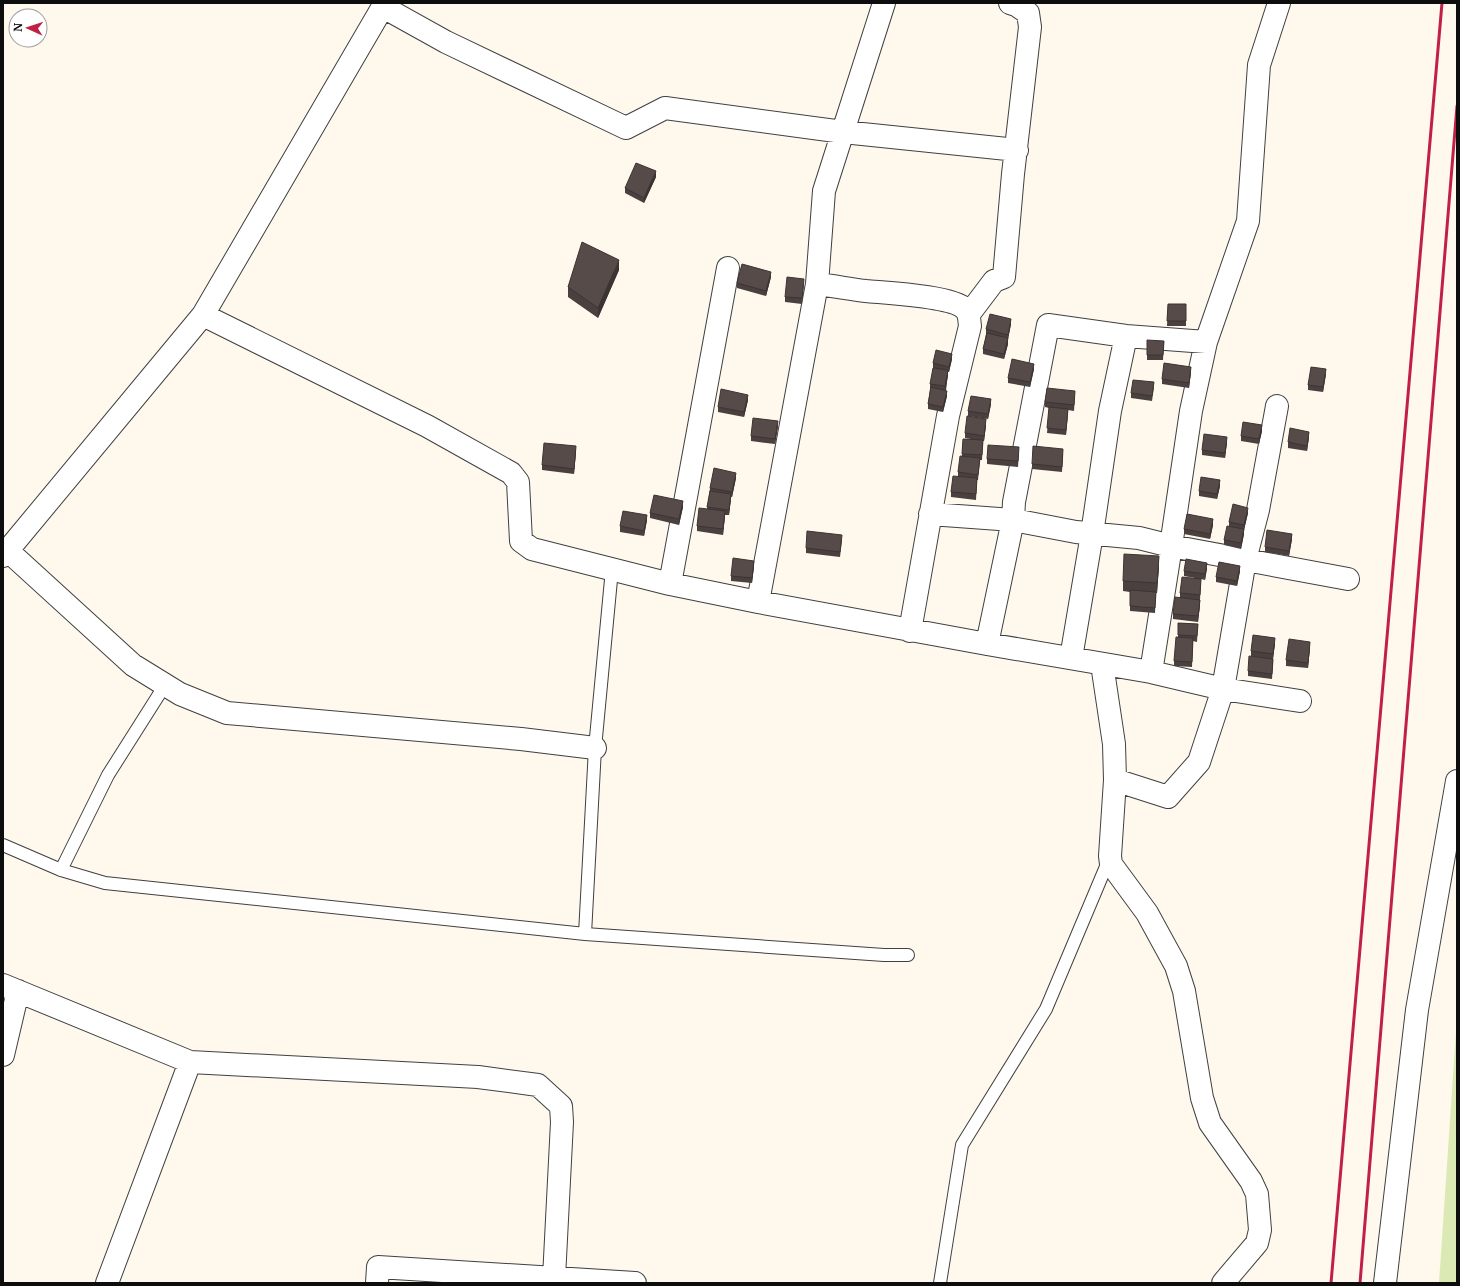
<svg xmlns="http://www.w3.org/2000/svg" width="1460" height="1286" viewBox="0 0 1460 1286" font-family="Merriweather,serif">
  <style>
    .green { fill: #dbeab5 }
    .lines { fill: none; stroke-linecap: round; stroke-linejoin: round }
    .service-casing { stroke: #404040; stroke-width: 14 }
    .minor-casing { stroke: #404040; stroke-width: 24 }
    .service { stroke: #fff; stroke-width: 12 }
    .minor { stroke: #fff; stroke-width: 22 }
    .rail { stroke: #c12046; stroke-width: 3 }
    .wall { fill: #4a403f }
    .shaded-wall { fill: #3c3433 }
    .building { fill: #564b49; stroke: #3c3433 }
  </style>
  <rect width="100%" height="100%" fill="#fff8ed"/>
  <path class="green" d="M1457,1017V1283H1439Z"/>
  <g class="lines">
    <defs>
      <path id="service" d="M612,569L595,748L585,934L884,955H908
        M3,845L61,870L105,883L585,934
        M61,870L108,775L165,685
        M940,1283L962,1145L1046,1009L1110,857"/>
      <path id="minor" d="M383,7L446,42L626,128L665,108L843,132L1017,150
        M817,284C834,286 850,289 866,291C886,293 952,296 965,309C970,314 969,320 970,326L948,416L910,631
        M969,314L994,281L1004,277L1013,174L1030,27L1028,13L1016,5L1010,3
        M203,315L427,426L511,473L518,482L521,541L532,549L670,584L758,602L817,284L824,191L884,3
        M930,514L1013,520L1076,532L1139,538L1171,546L1348,579
        M7,550L133,665L180,694L227,713L521,739L595,748
        M3,556L203,315L385,3
        M670,584L728,268
        M758,602L987,644L1151,672L1223,689L1300,701
        M987,644L1013,520L1014,502L1048,325L1126,336L1206,342
        M1071,658L1092,534L1110,411L1126,336
        M1102,664L1114,744L1115,780L1110,856L1111,864L1147,913L1176,966L1184,991L1202,1098L1210,1123L1251,1181L1257,1194L1260,1230L1257,1243L1223,1283
        M1151,672L1171,546L1191,411L1206,342L1248,221L1259,65L1279,3
        M1115,780L1168,797L1199,762L1223,689L1245,560L1258,510L1277,406
        M3,985L190,1062L478,1077L538,1085L561,1106L562,1122L554,1278
        M3,1055L18,991
        M107,1283L190,1062
        M377,1283L378,1267L635,1283
        M1385,1283L1417,1010L1457,781"/>
    </defs>
    <use href="#service" class="service-casing"/>
    <use href="#minor" class="minor-casing"/>
    <use href="#service" class="service"/>
    <use href="#minor" class="minor"/>
    <path class="rail" d="M1331,1283L1442,3
      M1360,1283L1457,106"/>
  </g>
  <path class="wall" d="M656,177L644,203L625,193V188Z
    M619,270L598,318L568,297V287Z
    M771,277L766,296L737,288V283Z
    M804,284L802,304L785,302V297Z
    M1168,304H1186V326H1167Z
    M1011,324L1008,339V344L1004,359L983,354V349L986,334V329Z
    M1164,341L1163,360H1147V355Z
    M952,359L949,372H948L946,391L947,396L943,412L928,409V404L930,389V384L937,369L933,368V363Z
    M1034,369L1030,387L1008,383V378Z
    M1191,372L1189,388L1162,384V379Z
    M1326,374L1323,392L1308,390V385Z
    M1154,387L1152,401L1131,398V393Z
    M1075,396L1074,411L1068,410L1066,435L1047,433L1049,408L1045,407V402Z
    M748,400L744,417L718,412V407Z
    M991,404L988,419L968,416V411Z
    M986,425L984,441H983L982,460H980L978,480H977L976,500L951,497V492L958,477V472L962,456L963,439L976,440L965,438V433Z
    M778,426L775,444L751,441V436Z
    M1262,431L1259,444L1241,441V436Z
    M1309,437L1307,451L1288,448V442Z
    M1227,442L1225,458L1202,455V450Z
    M576,451L574,474L542,470V465Z
    M1019,453L1018,467L987,464V459Z
    M1063,454L1062,472L1032,469V464Z
    M736,478L732,497H731L729,515H725L723,535L697,531V526L707,509L710,488Z
    M1220,486L1217,499L1199,496V491Z
    M683,507L679,525L650,518V513Z
    M1248,513L1244,530V534L1241,549L1224,545V540L1229,526V522Z
    M647,520L644,536L620,532V526Z
    M1213,525L1210,539L1184,534V529Z
    M1292,539L1289,556L1265,552V547Z
    M842,540L840,557L806,553V548Z
    M754,566L752,583L731,581V576Z
    M1159,566L1157,593H1156L1155,613L1130,611V592L1123,591V581Z
    M1207,568L1205,580L1201,579L1200,600V605L1198,622L1173,619V614L1180,597V593L1195,578L1184,576V571Z
    M1240,571L1237,586L1216,582V577Z
    M1178,623L1198,624L1197,642L1193,641L1192,667L1174,666V661L1178,637Z
    M1275,643L1273,659V664L1272,679L1248,676V671L1260,658L1251,656V651Z
    M1310,647L1308,668L1286,666V660Z"/>
  <path class="shaded-wall" d="M656,171V177L644,203V198Z
    M619,260V270L598,318V308Z
    M771,272V277L766,296V291Z
    M1011,319V324L1008,339V344L1004,359V354L1008,339V335Z
    M952,354V359L949,372V367Z
    M1034,364V369L1030,387V382Z
    M1191,367V372L1189,388V383Z
    M1326,369V374L1323,392V387Z
    M948,370V376L945,392V386Z
    M947,391V396L943,412V407Z
    M748,395V400L744,417V412Z
    M991,399V404L988,419V414Z
    M1068,409V414L1066,435V430Z
    M986,419V425L984,441V436Z
    M778,421V426L775,444V439Z
    M1262,425V431L1259,444V439Z
    M1309,432V437L1307,451V446Z
    M1227,437V442L1225,458V453Z
    M576,446V451L574,474V469Z
    M736,473V478L732,497V492Z
    M1220,480V486L1217,499V494Z
    M731,494V499L729,515V510Z
    M683,501V507L679,525V519Z
    M1248,508V513L1244,530V525Z
    M725,511V516L723,535V529Z
    M647,515V520L644,536V531Z
    M1213,519V525L1210,539V534Z
    M1244,529V534L1241,549V543Z
    M1292,534V539L1289,556V551Z
    M1159,556V566L1157,593V583Z
    M754,561V566L752,583V578Z
    M1207,563V568L1205,580V574Z
    M1240,566V571L1237,586V581Z
    M1200,600V605L1198,622V616Z
    M1275,638V643L1273,659V654Z
    M1310,642V647L1308,668V663Z"/>
  <path class="building" d="M636,163L656,171L644,198L625,188Z
    M582,242L619,260L598,308L568,287Z
    M742,264L771,272L766,291L737,283Z
    M787,277L804,279L802,298L785,297Z
    M1168,304H1186V321H1167Z
    M990,314L1011,319L1008,335L986,329Z
    M987,333L1008,338L1004,354L983,349Z
    M1147,340L1164,341L1163,355H1147Z
    M936,350L952,354L949,367L933,363Z
    M1012,359L1034,364L1030,382L1008,378Z
    M1164,363L1191,367L1189,383L1162,379Z
    M1311,367L1326,369L1323,387L1308,385Z
    M933,368L948,370L945,386L930,384Z
    M1133,380L1154,382L1152,396L1131,393Z
    M931,387L947,391L943,407L928,404Z
    M1047,388L1075,391L1074,405L1045,402Z
    M721,389L748,395L744,412L718,407Z
    M971,396L991,399L988,414L968,411Z
    M1049,407L1068,409L1066,430L1047,428Z
    M967,416L986,419L984,436L965,433Z
    M753,418L778,421L775,439L751,436Z
    M1243,422L1262,425L1259,439L1241,436Z
    M1290,428L1309,432L1307,446L1288,442Z
    M1204,434L1227,437L1225,453L1202,450Z
    M963,439L983,440L982,455L962,454Z
    M544,443L576,446L574,469L542,465Z
    M988,445L1019,447L1018,461L987,459Z
    M1033,446L1063,449L1062,467L1032,464Z
    M960,456L980,458L978,475L958,472Z
    M714,468L736,473L732,492L710,488Z
    M953,476L977,478L976,494L951,492Z
    M1201,477L1220,480L1217,494L1199,491Z
    M710,491L731,494L729,510L707,507Z
    M654,495L683,501L679,519L650,513Z
    M1233,504L1248,508L1244,525L1229,522Z
    M699,508L725,511L723,529L697,526Z
    M623,511L647,515L644,531L620,526Z
    M1187,514L1213,519L1210,534L1184,529Z
    M1227,526L1244,529L1241,543L1224,540Z
    M1267,530L1292,534L1289,551L1265,547Z
    M807,531L842,535L840,552L806,548Z
    M1124,554L1159,556L1157,583L1123,581Z
    M733,558L754,561L752,578L731,576Z
    M1186,559L1207,563L1205,574L1184,571Z
    M1219,562L1240,566L1237,581L1216,577Z
    M1182,577L1201,579L1200,595L1180,593Z
    M1130,590L1156,592L1155,608L1130,606Z
    M1175,597L1200,600L1198,616L1173,614Z
    M1178,623L1198,624L1197,636L1178,635Z
    M1253,635L1275,638L1273,654L1251,651Z
    M1176,637L1193,638L1192,662L1174,661Z
    M1289,639L1310,642L1308,663L1286,660Z
    M1249,656L1273,659L1272,674L1248,671Z"/>
  <rect width="1460" height="1286" fill="none" stroke="#0d0d0d" stroke-width="8"/>
  <g transform="translate(28 28) rotate(273)"><circle r="19" fill="#ffffff" stroke="#9e9e9e"/>
  <path d="M0-3L7 15L0 10L-7 15Z" fill="#c12046"/>
  <text y="-6" font-size="11" font-weight="bold" text-anchor="middle" fill="#0d0d0d">N</text>
  </g>
</svg>
